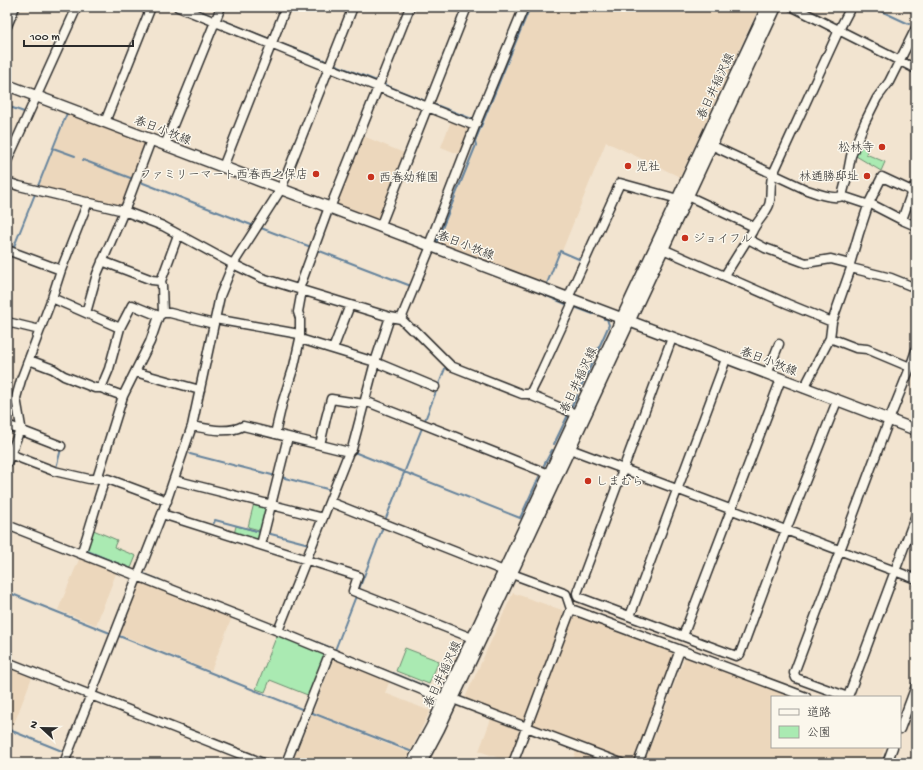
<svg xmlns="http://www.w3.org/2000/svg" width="923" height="770" viewBox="0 0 923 770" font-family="'Gochi Hand','Klee One',sans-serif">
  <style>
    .built { fill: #ecd7bc }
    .green { fill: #aaeab2; stroke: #6a8a6e }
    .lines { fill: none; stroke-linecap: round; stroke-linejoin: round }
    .stream { stroke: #65839c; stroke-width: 2 }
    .minor-casing { stroke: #2b2b2b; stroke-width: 11 }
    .major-casing { stroke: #2b2b2b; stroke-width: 13 }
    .minor { stroke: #fbf7ec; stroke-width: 8 }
    .major { stroke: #fbf7ec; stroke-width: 10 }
    .poi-dot { fill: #c8321e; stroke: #fbf7ec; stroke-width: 1.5 }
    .labels { text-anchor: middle; stroke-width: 3; stroke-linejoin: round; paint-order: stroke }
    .street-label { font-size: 12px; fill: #2b2b2b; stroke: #fbf7ec }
    .poi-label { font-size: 12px; fill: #2b2b2b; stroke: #fbf7ec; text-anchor: start }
  </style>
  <rect width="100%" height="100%" fill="#f2e4d0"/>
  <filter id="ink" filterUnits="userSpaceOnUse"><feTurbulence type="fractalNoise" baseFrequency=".025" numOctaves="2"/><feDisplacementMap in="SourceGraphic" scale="8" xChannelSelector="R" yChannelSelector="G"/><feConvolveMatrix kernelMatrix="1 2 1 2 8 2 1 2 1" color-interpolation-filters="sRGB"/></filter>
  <g filter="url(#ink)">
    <path class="built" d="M531,7H759L680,177L606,142L562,251H559L546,286L437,244L477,146V141Z
      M68,112L146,142L124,204L122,206L39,186Z
      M451,121L469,128L470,131L461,155L441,147Z
      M363,136L404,153L378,218L375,219L338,205L337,201Z
      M80,557L117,571L96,625L58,610Z
      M142,581L232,617L211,671L119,634L139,582Z
      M513,593L562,610L564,616L525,720L521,722L464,700Z
      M577,616L671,650L674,656L634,760L629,761L535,727L533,721L572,619Z
      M686,657L793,697H772V747H885L879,763H644L684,659Z
      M334,658L390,680L385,693L430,711L411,750L313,712Z
      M7,668L32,677L12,729L7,727Z
      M312,714L409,753L404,763H292Z
      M491,719L517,729L520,734L510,762L479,751Z
      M576,751H577L607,763H572Z"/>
    <path class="green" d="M861,144L868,148L866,154L885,162L881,171L856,156Z
      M254,503L268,507L263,531L248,527Z
      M236,526L263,533L261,541L234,534Z
      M91,529L117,540L114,547L136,556L131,568L85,550Z
      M277,635L327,655L310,696L270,680L265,692L256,689Z
      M405,648L439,661L429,684L396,671Z"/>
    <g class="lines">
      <path class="stream" d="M190,7L210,15
        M881,11L909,24
        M7,12L9,7
        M222,20L267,38
        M279,43L324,60
        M336,65L374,80
        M385,85L423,100
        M436,105L472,119
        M7,106L24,112
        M67,113L53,148L75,156
        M83,160L133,179
        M138,181L254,226
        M38,186L53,148
        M261,228L311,247
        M436,243L476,145L475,141L530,7
        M13,249L35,194
        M317,250L411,286
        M546,286L560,251L581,260
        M547,296L566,304
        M577,308L593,314
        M596,354L609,325L607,319H604
        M579,390L593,361
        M571,408L577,395
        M425,420L446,366L445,365
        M554,444L568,415L565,413
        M354,452L520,518L539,477
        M190,454L276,476
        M544,465L552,450
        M56,468L61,449
        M281,477L331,490
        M386,518L422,428
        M214,523L215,520L261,532
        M267,533L309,544
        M85,550L133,570
        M144,574L160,580
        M359,589L383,527
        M7,592L110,633
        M119,636L304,710
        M308,639L329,647
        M337,651L335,650L356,596
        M344,654L351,656
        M354,658L356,659
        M359,660L362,661
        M368,664L379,668
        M382,669L389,672
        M393,673L434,690
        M310,712L410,751
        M7,729L62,751"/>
      <defs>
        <path id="minor" d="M178,7L475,126
          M793,7L916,69
          M7,26L15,7
          M105,122L151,7
          M165,145L221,7
          M711,145L807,190C816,193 833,200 842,196L869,205
          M7,161L77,7
          M223,167L286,7
          M7,182L19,186L124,211L163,226L233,264L262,278L390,317L401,319L411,329L415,330L451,366L522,394H530
          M688,196L754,227
          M842,196L847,177L851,156L865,122L877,98L889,82L916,28
          M869,203L902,220L916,226
          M330,208L410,7
          M902,220L912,191
          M380,227L467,7
          M748,239L765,248L806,263L831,259L850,264
          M429,245L475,126L524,7
          M663,249L788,304L832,322
          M7,250L61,270
          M102,261L152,280L161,281
          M851,268L891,278L916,288
          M725,276L727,272L752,232C756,222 765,215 769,205C772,197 769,183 773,174L839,30L851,7
          M299,289L329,207
          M52,298L86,313
          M568,298L620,183L678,199
          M574,300L541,372L530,394L532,396L576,414
          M163,313H170L214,324
          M215,319L299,334
          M401,319L431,246
          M7,322L40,330
          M120,328L86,313L97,274L127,204L151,140
          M672,338L577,593L578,597L736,656L740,654L786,530L837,401
          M830,338L856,348L867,349L910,367
          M300,339L375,362L435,387
          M333,349L350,305
          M916,350L910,368L889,420L794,673L796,678L845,696L849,694L916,515
          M29,360L53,369L64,376L95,388H101L109,369L120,328L132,305L159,316
          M135,372L200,390
          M767,374L779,344
          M101,388L123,396
          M804,388L830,338L832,322L851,268L850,264L859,233L869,203L882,177L912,191L916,184
          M365,401L549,474
          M7,425L61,446
          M192,426C208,429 227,434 243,426L349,452
          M275,434L282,404L294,366L300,339V318L298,312L302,290
          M320,445L326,418L331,399L364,404
          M570,449L916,579
          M7,453L54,471L89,479H108L167,501
          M7,463L21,427L16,398L21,380L52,298L61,270L88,202
          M97,479L123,396L150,342L159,316L163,313L162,286L161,281L178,235
          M174,480L323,518
          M330,502L504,571
          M162,514L358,576L353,591L472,638
          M7,525L278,631L444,699
          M261,545L288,437
          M81,554C90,529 96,504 105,479
          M512,574L566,594L571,609L513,763
          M571,609L806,697
          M630,616L726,359
          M278,631L349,452L352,449L375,362L390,317
          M683,636L781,379
          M7,662L263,763
          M453,699L621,763
          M900,729L916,686
          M64,763L162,514L192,426L220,296L233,264L281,189L353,7
          M286,763L330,652
          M638,763L680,650
          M887,763L893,747"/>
        <path id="major" d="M7,85L916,430
          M412,763L432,726L444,699L767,7
          M421,763L439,729L453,699L776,7"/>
      </defs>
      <use href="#minor" class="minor-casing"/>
      <use href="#major" class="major-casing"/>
      <use href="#minor" class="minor"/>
      <use href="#major" class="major"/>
    </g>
  </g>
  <g class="poi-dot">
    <circle cx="882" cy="147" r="4"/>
    <circle cx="628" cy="166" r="4"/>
    <circle cx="316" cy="174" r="4"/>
    <circle cx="867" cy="176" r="4"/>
    <circle cx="371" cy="177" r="4"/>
    <circle cx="685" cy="238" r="4"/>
    <circle cx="588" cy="481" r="4"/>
  </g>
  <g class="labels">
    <g class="street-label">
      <text transform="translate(715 86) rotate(-65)" y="4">春日井稲沢線</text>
      <text transform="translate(163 130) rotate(21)" y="4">春日小牧線</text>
      <text transform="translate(466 245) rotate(21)" y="4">春日小牧線</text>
      <text transform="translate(769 361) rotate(21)" y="4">春日小牧線</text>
      <text transform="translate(578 380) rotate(-65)" y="4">春日井稲沢線</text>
      <text transform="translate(442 674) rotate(-65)" y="4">春日井稲沢線</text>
    </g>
    <g class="poi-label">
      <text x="874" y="151" text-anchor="end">松林寺</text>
      <text x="636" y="170">児社</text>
      <text x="308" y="178" text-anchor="end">ファミリーマート西春西之保店</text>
      <text x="859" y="180" text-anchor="end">林通勝邸址</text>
      <text x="379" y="181">西春幼稚園</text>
      <text x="693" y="242">ジョイフル</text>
      <text x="596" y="485">しまむら</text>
    </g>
  </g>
  <rect width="923" height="770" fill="none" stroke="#fbf7ec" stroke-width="24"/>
  <rect x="12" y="12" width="899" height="746" fill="none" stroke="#2b2b2b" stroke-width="1.5" filter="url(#ink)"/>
  <rect x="771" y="696" width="130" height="52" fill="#fbf7ec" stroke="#a8a59f"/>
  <rect x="779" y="709" width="20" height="6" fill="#fbf7ec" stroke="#a8a59f"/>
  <text x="807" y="716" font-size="12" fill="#2b2b2b">道路</text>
  <rect x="779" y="726" width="20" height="12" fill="#aaeab2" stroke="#a8a59f"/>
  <text x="807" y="736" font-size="12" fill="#2b2b2b">公園</text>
  <g transform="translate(42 728) rotate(292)" stroke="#fbf7ec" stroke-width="3" paint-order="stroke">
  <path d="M0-3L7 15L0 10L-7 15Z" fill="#2b2b2b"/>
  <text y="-6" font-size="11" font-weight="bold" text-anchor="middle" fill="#2b2b2b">N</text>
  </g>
  <path d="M24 40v6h109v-6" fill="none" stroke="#2b2b2b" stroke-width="2"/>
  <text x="30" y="40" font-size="12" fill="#2b2b2b" stroke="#fbf7ec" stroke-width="3" paint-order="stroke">100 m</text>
</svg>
